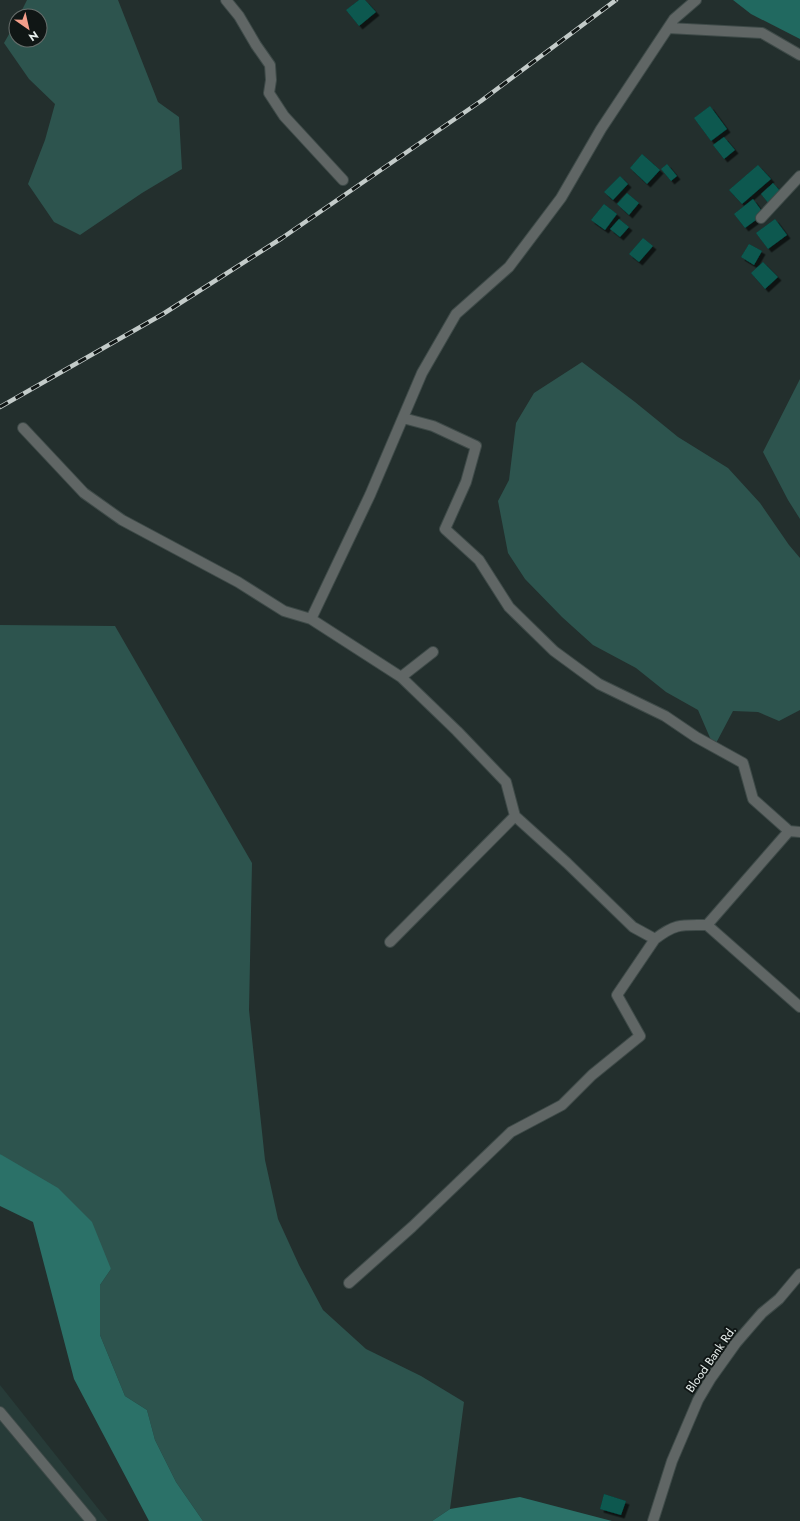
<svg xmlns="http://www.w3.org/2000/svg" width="800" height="1521" viewBox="0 0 800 1521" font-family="Jost,sans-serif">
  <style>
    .built { fill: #273b38 }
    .green { fill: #2d544e }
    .forest { fill: #216960 }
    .water { fill: #2b7168 }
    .building { fill: #085950; filter: url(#shadow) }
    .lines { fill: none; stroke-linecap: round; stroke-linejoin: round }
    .minor-casing { stroke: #3e4a48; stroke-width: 12 }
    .minor { stroke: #606665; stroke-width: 10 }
    .rail-casing { stroke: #c3cbc9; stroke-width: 4.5 }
    .rail { stroke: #101615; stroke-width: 3; stroke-dasharray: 9; stroke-linecap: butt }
    .labels { text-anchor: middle; stroke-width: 4; stroke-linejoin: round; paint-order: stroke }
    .street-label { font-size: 12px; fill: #e7efed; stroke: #101615 }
  </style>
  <defs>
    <filter id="shadow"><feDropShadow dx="3.5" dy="3.5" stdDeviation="0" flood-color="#0009"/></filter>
  </defs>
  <rect width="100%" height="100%" fill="#232f2d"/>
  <path class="built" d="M0,1385L108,1521H0Z"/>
  <path class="green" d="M27,0H118L158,102L179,117L182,169L142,193L80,235L54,222L28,184L45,140L55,104L29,79L4,43L16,22V40H40V16H19Z
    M582,362L635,402L678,437L728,468L760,503L789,545L800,558V710L779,721L758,712L733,711L714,747L698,710L666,692L636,668L593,645L562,617L525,579L508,553L498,501L509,480L516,423L534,393Z
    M800,379V519L788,500L763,452Z
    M0,625L115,626L252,863L249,1010L265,1160L278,1219L299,1265L323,1310L366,1349L421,1376L464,1402L450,1509L432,1521H203L176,1482L155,1440L147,1410L125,1396L100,1335V1285L111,1269L0,1154Z"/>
  <path class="forest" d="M733,0H800V39L751,14Z"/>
  <path class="water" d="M0,1154L58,1188L92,1222L111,1269L100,1285V1335L125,1396L147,1410L155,1440L176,1482L203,1521H149L74,1379L33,1222L0,1206Z
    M520,1497L612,1521H432L450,1509Z"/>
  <path class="building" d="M359,0H365L376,12L359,26L346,10Z
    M710,106L727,129L711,141L694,118Z
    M724,137L735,150L724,159L713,145Z
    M642,154L660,170L647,184L630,168Z
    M667,164L677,176L671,181L661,169Z
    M758,165L771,179L742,204L729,190Z
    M620,176L628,184L613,200L604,192Z
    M773,183L782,193L769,204L761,194Z
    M627,193L639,203L629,215L617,204Z
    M753,199L764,214L745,228L734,214Z
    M604,204L617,214L605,230L591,220Z
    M619,219L629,227L620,237L610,229Z
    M775,219L787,235L768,249L756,233Z
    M643,238L653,246L639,262L629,254Z
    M749,244L762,251L754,265L741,257Z
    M763,262L778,277L765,289L751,273Z
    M604,1494L626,1501L621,1515L600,1509Z"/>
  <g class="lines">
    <defs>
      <path id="minor" d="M226,0L239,16L256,45L270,65L271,80L269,93L284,116L343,180
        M668,28L762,33L800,55
        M761,218L800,176
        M403,418L433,426L476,446L466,482L445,529L479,560L509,607L554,651L599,684L665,716L696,737L743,763L753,799L789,831L800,832
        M23,428L84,493L122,520L238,582L284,611L311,619
        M401,677L433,652
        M707,925L789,831
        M655,939C676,923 682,925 707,925L800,1007
        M390,942L515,816
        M349,1283L412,1227L511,1132L562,1105L592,1075L640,1036L617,995L655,939L633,927L567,863L515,816L506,782L457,731L401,677L311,619L370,495L422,373L456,314L509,267L561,198L601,129L674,19L696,0
        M0,1412L91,1521
        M653,1521L672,1461L698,1400L711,1378L736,1343L762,1313L779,1299L800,1274"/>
    </defs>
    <use href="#minor" class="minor-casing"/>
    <use href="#minor" class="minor"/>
    <defs>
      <path id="rail" d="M0,407L163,314L282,238L481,101L616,0"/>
    </defs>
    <use href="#rail" class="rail-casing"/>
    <use href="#rail" class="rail"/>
  </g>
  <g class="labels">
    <g class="street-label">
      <text transform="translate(711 1359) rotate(-55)" y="4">Blood Bank Rd.</text>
    </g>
  </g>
  <g transform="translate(28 28) rotate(146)"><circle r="19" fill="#101615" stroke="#666d6b"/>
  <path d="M0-3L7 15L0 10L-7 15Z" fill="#f49e8a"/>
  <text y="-6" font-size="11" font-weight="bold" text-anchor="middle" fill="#e7efed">N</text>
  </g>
</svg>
